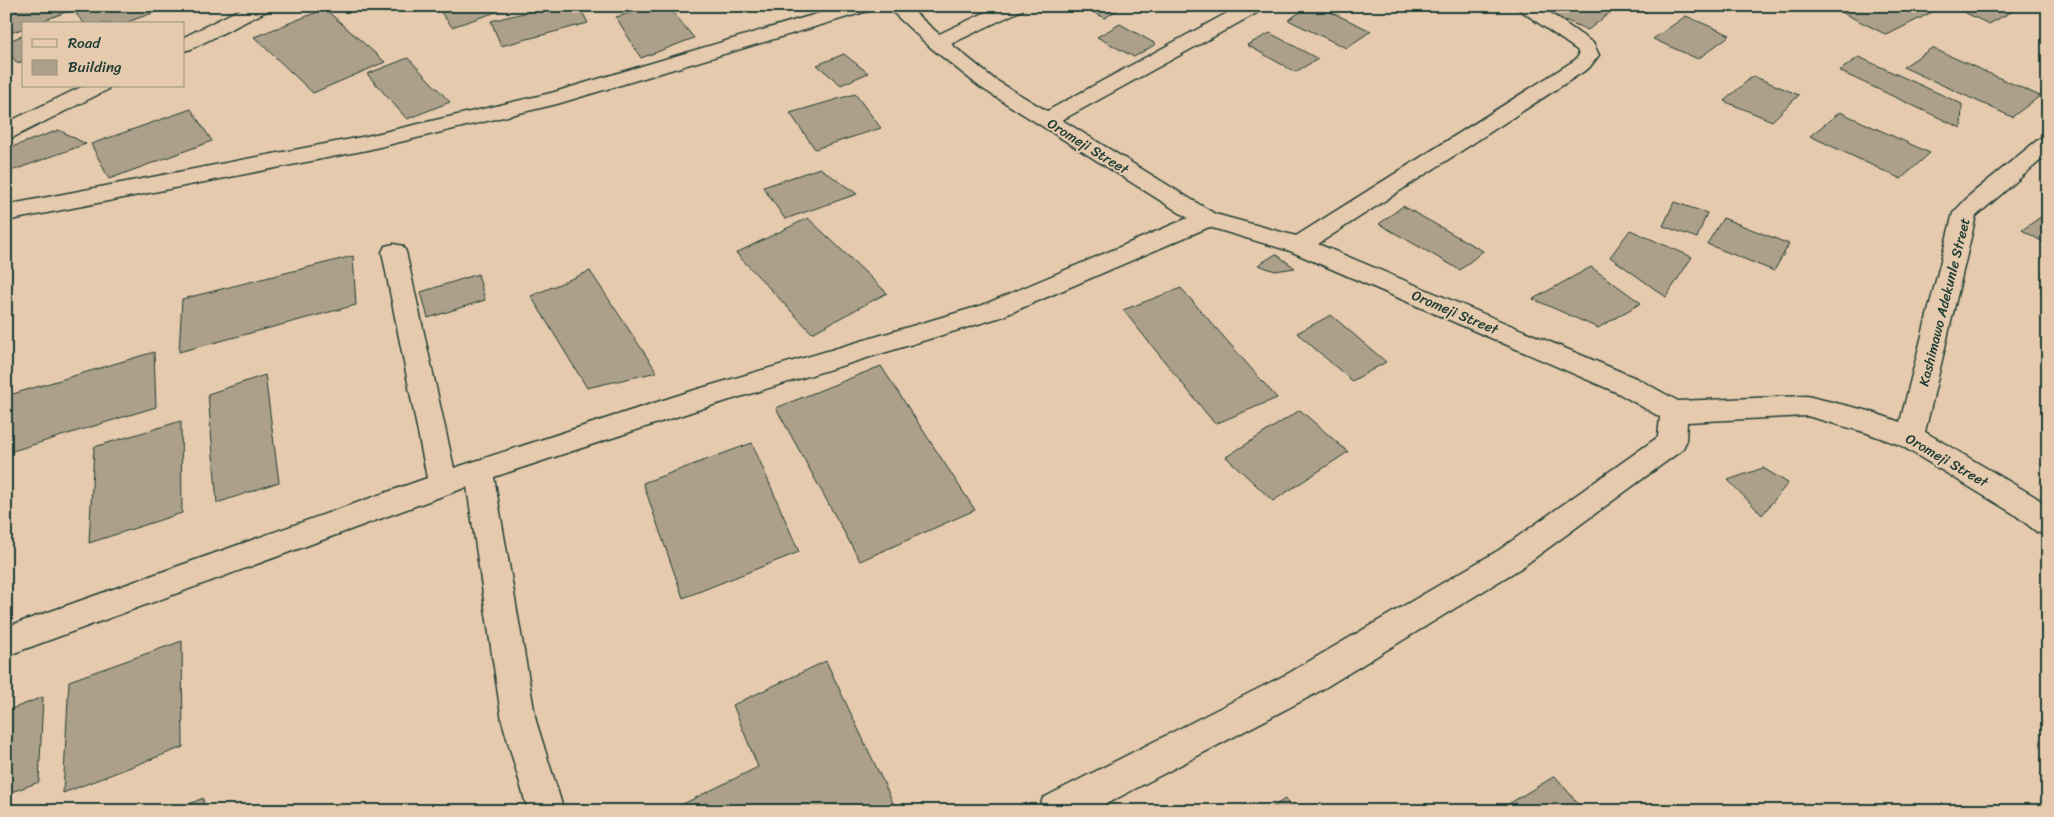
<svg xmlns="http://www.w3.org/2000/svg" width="2054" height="817" viewBox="0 0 2054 817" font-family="Sriracha,sans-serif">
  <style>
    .building { fill: #aca08a; stroke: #1f3d34 }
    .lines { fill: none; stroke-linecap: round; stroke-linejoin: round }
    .minor-casing { stroke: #1f3d34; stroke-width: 3 }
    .minor { fill: #e6caad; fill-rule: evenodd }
    .labels { text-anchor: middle; stroke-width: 4; stroke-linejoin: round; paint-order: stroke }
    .street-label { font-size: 14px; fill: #1f3d34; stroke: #e6caad }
  </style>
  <rect width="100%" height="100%" fill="#e6caad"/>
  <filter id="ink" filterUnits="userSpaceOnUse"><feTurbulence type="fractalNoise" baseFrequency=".02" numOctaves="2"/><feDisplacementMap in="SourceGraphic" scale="10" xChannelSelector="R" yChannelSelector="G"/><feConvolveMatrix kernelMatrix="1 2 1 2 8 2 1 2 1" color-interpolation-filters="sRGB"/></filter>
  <g filter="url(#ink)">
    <path class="building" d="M17,6H81L35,24H24V28L6,35V10Z
      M98,6H154L158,11L122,24H85L76,14Z
      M436,6H514L452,27Z
      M552,6H579L588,23L501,46L491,21Z
      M656,6H668L694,38L641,58L616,17Z
      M1080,6H1123L1105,18Z
      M1310,6H1318L1371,31L1346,48L1288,20Z
      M1532,6H1614L1617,7L1588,30Z
      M1629,6H1652L1645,13Z
      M1829,6H1936L1940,8L1887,35Z
      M1951,6H2003L2013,11L1989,24Z
      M325,9L385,62L313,93L254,37Z
      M1686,16L1730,35L1698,59L1653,39Z
      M1120,24L1156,44L1134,57L1097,37Z
      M1270,33L1318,59L1295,72L1247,45Z
      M24,35V61L17,63L6,49V42Z
      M1932,48L2040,96L2012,117L1903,67Z
      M844,54L868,73L841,85L817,65Z
      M1859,57L1962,104L1961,128L1839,71Z
      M408,58L450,102L407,119L367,74Z
      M1753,76L1799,95L1772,121L1724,101Z
      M855,94L881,128L815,149L790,113Z
      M191,109L212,141L109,179L91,144Z
      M1840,112L1930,153L1901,179L1810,136Z
      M59,130L86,144L11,171L6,158V149Z
      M820,168L857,194L785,219L763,187Z
      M1674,202L1707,213L1697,238L1663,226Z
      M1403,206L1483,251L1460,270L1379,224Z
      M2048,212V245L2022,230Z
      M808,218L887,293L812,333L736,253Z
      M1723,218L1789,244L1774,271L1707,244Z
      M1630,230L1692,257L1666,297L1610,257Z
      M1276,254L1295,268L1275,271L1258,265Z
      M353,256L356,305L179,352L182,299Z
      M1591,267L1641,303L1598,328L1533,299Z
      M590,271L657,372L587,388L531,296Z
      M478,274L485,300L428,318L421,292Z
      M1181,288L1277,398L1215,424L1123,310Z
      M1331,315L1386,362L1352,381L1297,333Z
      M154,352L156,407L6,453V396Z
      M881,366L975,510L860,561L776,408Z
      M265,375L279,482L217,503L208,394Z
      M1300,410L1348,452L1273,501L1226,457Z
      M181,421L182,513L89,543L94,447Z
      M752,443L799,552L683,598L643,483Z
      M1763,468L1788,483L1762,515L1728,480Z
      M182,641L183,747L63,793L69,681Z
      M826,661L897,811H669L758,767L733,705Z
      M43,697L39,782L6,794V711Z
      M1555,776L1584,811H1497Z
      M203,798L204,811H173Z
      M1285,799L1294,811H1267Z"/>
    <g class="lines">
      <defs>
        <path id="minor" d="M246,6H271L269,10L191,49L184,51V37Z
          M843,6H873L871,10L557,104L367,150L6,221V205L367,136L551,93Z
          M886,6H907L939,34L999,6H1024L1022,10L951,44L994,79L1047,111L1240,6H1264L1262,10L1062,120L1215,214L1296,236L1575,60L1579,55L1577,50L1520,10L1518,6H1540L1593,43L1599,55L1589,68L1318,244L1638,379L1678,401L1807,396L1869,411L1900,422L1953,213L1970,195L2040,138L2048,136V154L1976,216L1925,432L2034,496L2048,506V535L2037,532L2014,514L1900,445L1864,432L1807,416L1687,422L1686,442L1682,450L1521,568L1313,695L1093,811H1038L1043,798L1289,673L1499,550L1658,437L1660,417L1618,393L1290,251L1209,227L1001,317L694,411L494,477L536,721L564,811H528L502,721L467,487L6,656V627L427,478L382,252L385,246L394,244L403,246L406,252L454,468L688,392L983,305L1188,218L980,87L930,47Z
          M83,86H110L107,90L14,137L6,139V123Z"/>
      </defs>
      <use href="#minor" class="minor-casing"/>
      <use href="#minor" class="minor"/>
    </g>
  </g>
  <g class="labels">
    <g class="street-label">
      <text transform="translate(1088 146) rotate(32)" y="5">Oromeji Street</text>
      <text transform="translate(1944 302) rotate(-76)" y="5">Kashimawo Adekunle Street</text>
      <text transform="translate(1455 312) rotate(23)" y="5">Oromeji Street</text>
      <text transform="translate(1947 460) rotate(30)" y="5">Oromeji Street</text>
    </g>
  </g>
  <rect width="2054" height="817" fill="none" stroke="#e6caad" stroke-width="25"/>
  <rect x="12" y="12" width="2029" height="792" fill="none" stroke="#1f3d34" stroke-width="2" filter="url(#ink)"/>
  <rect x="22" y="22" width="162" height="65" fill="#e6caad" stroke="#96927d"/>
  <rect x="32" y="39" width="25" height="8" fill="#e6caad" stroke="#96927d"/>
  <text x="68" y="48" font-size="15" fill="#1f3d34">Road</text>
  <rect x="32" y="60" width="25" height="15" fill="#aca08a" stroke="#96927d"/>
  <text x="68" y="72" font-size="15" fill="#1f3d34">Building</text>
</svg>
